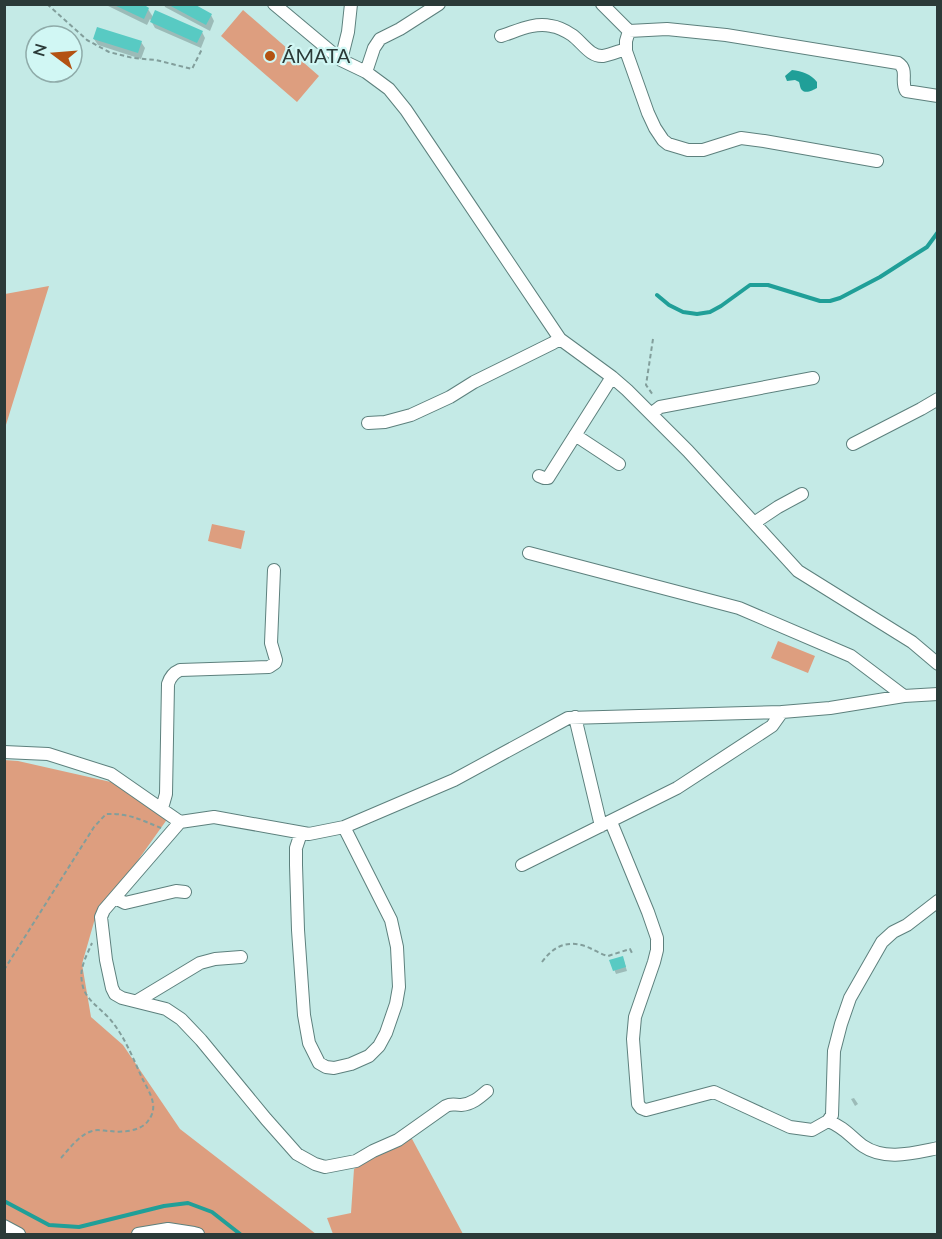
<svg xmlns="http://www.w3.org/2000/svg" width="942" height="1239" viewBox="0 0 942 1239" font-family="Lato,sans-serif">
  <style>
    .green { fill: #dd9e7f }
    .water { fill: #209f98 }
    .shadow { fill: #0003 }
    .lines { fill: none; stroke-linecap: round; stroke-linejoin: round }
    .stream { stroke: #209f98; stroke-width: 4 }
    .building { fill: #58cac3 }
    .minor-casing { stroke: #5d807d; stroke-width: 14 }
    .path { stroke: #829e9b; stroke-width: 2; stroke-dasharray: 4.5 3; stroke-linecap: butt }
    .minor { stroke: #fff; stroke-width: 12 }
    .poi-dot { fill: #b35212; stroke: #d1f7f4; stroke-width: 2 }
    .labels { text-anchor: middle; stroke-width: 4.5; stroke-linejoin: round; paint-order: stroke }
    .poi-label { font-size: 20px; fill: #2b3a38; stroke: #d1f7f4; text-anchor: start }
  </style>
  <rect width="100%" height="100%" fill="#c4eae6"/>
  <path class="green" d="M243,10L319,76L297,102L221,36Z
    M49,286L5,428V294Z
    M212,524L245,531L241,549L208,541Z
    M778,641L815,656L808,673L771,658Z
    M4,760L18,761L111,782L168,818L94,922L82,964L91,1017L123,1045L180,1129L316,1234H5Z
    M411,1137L463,1234H333L327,1218L351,1213L354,1169Z"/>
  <path class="water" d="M792,70C802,71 811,74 817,82V88C813,90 805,95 801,89C800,87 800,85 799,82L795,80L787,81L785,76Z"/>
  <path class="shadow" d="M104,4H139L148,9L153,17L202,32L205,38L201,48L155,28L150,19L147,25Z
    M164,4H191L211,15L214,21L210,31L165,7Z
    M94,39L141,42L145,48L141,59L98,45Z
    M611,961H624L627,971L616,974Z
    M854,1098L858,1104L855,1106L851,1099Z"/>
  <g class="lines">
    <path class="stream" d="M657,295L669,305L683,312L697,314L710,312L721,306L750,285H768L820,301H830L840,298L880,277L908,259L927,247L938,232
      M4,1201L49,1225L79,1227L164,1206L188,1203L212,1212L240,1234"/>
  </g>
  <path class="building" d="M112,4H143L149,8L144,19Z
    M167,4H194L212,14L206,25Z
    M155,10L203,31L197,43L150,22Z
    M97,27L142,41L138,53L93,39Z
    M623,956L626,967L613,971L609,960Z"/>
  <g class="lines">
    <defs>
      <path id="minor" d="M274,4L341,60L366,72L389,89L406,110L560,339L612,377L627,390L688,451L798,571L912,642L938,664
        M602,4L629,31L667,29L726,35L898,63C909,70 900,81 906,91L938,96
        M629,31L626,41V51L648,113L655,128L663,140L668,144L688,150H703L741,138L764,141L877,161
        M501,36C517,31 534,22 551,26C559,27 566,31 572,35C582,42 590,57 603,56C610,55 619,51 626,49
        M341,60L348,32L351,4
        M366,72L374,48L380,39L400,29L439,4
        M651,414L660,407L813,378
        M368,423L385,422L411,415L450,397L474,382L553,343L560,339
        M575,435L619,464
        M853,444L921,409L938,399
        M539,476L544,478H548L612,377
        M754,523L778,507L802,494
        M529,553L739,608L851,656L904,696
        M575,717L601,826
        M4,752L48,754L111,774L180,822L214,817L309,834L344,827L454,780L568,718L782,712L830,708L904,696L938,694
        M162,808L166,794L168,684C170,677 173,673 180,670L269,667L275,663L276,660L271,643L274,570
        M180,822L104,910L101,917L106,960L112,988L115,994L122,998L166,1009L181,1019L201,1040L266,1119L297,1154L315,1164L325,1167L356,1161L373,1151L398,1140L446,1106C452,1103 455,1105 461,1105C472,1104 479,1098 487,1091
        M611,822L648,912L657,938V950L654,962L635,1017L633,1039L638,1104L641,1108L646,1110L714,1092L790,1127L812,1130L828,1121L832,1115L834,1051L841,1024L850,998L882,942L893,932L907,925L938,901
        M301,833L296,848V865L298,930L304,1015L309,1043L319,1063L326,1067L334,1068L351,1064L369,1056L379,1046L386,1033L396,1004L399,987L397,947L391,920L344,827
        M522,865L677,788L772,726L782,712
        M115,898L125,903L176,891L185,892
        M137,1001L200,963L215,959L241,957
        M828,1121C844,1127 851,1137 863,1146C885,1161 913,1153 938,1148
        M4,1226L19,1234
        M138,1234L168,1229L194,1233L198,1234"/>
    </defs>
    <use href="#minor" class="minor-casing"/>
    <path class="path" d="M47,4L87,40L109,52L133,58L156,60L192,69L202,49
      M653,339L646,385L653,395
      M542,962C553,947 566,940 585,946C593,949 600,954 608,956L630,949L633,955
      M4,970L94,827L106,814C129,813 141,820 161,828
      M61,1158C70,1148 79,1135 92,1131C98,1129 104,1131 110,1131C122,1133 141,1131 148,1121C152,1116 154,1110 153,1104C152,1095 146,1086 142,1078C133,1058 124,1035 109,1018C98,1006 84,999 82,982C79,968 87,955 92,943"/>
    <use href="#minor" class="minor"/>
  </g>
  <circle class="poi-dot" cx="270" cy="56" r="6"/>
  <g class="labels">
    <g class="poi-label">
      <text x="282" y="63">ÁMATA</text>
    </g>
  </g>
  <rect width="942" height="1239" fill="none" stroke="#2b3a38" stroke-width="12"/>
  <g transform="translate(54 54) rotate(286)"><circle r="28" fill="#d1f7f4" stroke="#8faba9" stroke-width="1.5"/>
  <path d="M0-4.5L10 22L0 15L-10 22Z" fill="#b35212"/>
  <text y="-9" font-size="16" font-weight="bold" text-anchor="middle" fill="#2b3a38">N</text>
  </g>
</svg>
